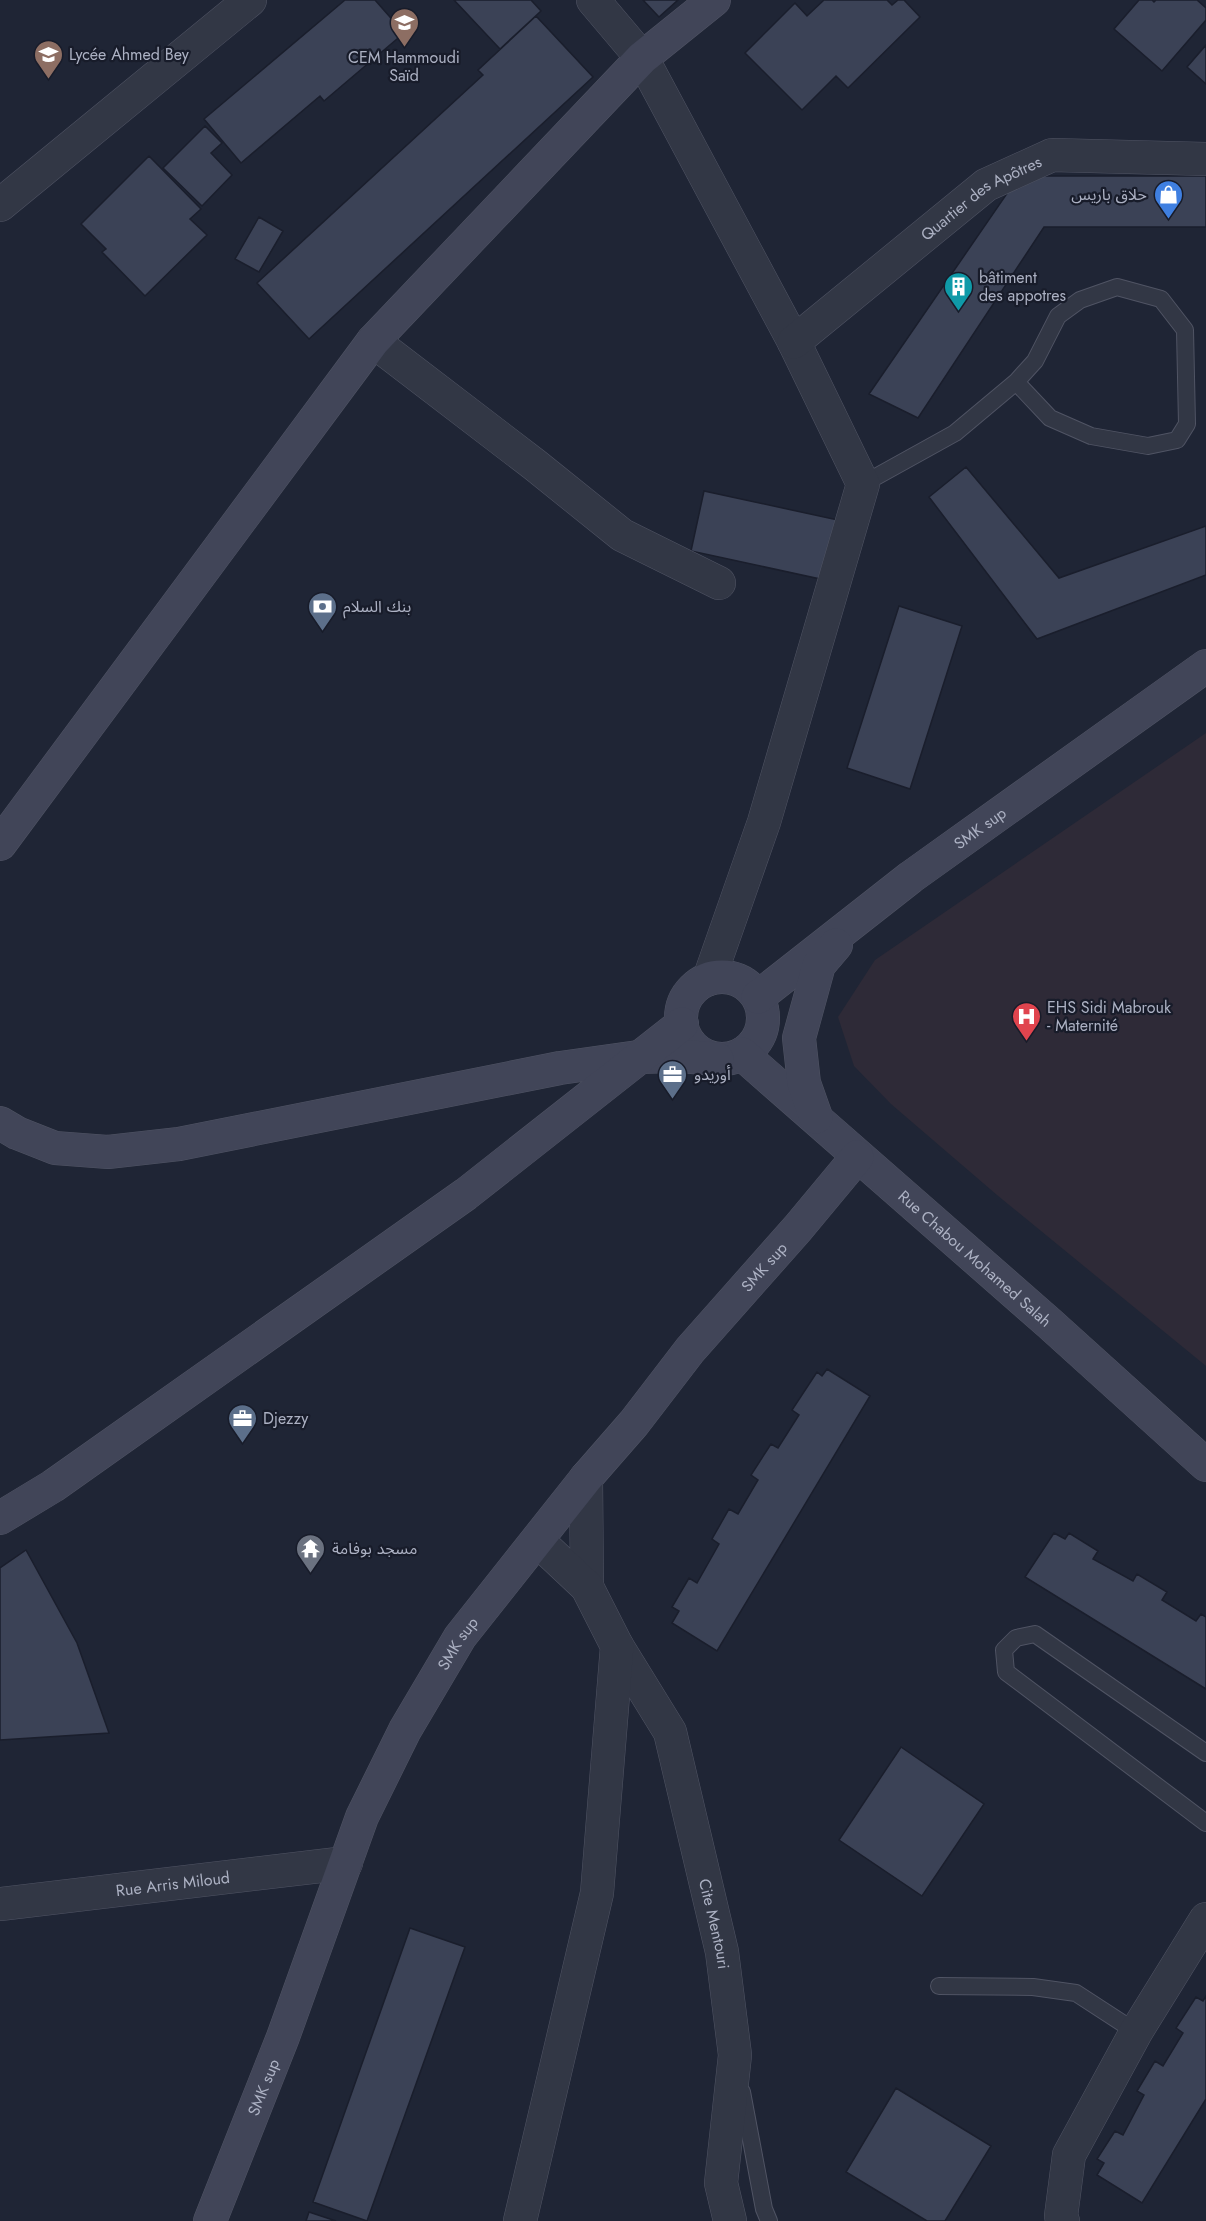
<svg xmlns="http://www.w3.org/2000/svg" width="1206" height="2221" viewBox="0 0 1206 2221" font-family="Jost,'Noto Sans Arabic',sans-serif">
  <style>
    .medical { fill: #2e2a37 }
    .building { fill: #3b4256; stroke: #1a1e2c; stroke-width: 1.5 }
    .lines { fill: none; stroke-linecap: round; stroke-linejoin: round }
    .service-casing { stroke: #505464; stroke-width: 18 }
    .minor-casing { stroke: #505464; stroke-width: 34 }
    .tertiary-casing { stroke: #505464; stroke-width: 34 }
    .secondary-casing { stroke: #505464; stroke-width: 34 }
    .service { stroke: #323745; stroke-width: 16 }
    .minor { stroke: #323745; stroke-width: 33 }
    .tertiary { stroke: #323745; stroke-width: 33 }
    .secondary { stroke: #414558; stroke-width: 33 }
    .labels { text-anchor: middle; stroke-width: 4.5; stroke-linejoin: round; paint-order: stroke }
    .poi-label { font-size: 16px; fill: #acb1c3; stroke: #181c2a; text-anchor: start }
    .street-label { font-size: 16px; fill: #acb1c3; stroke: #181c2a }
  </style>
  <rect width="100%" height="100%" fill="#1f2535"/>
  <path class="medical" d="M1206,733V1366L997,1195L891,1104L854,1066L838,1017L875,960Z"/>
  <path class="building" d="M345,0H375L404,33L324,101L320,96L241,163L204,119Z
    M454,0H531L541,11L500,49Z
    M643,0H678L659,17Z
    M824,0H887L892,5L898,0H904L920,17L848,88L836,76L802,110L745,53L795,3L807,16Z
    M1139,0H1152L1154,2L1156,0H1197L1206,8V20L1162,71L1114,29Z
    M536,16L593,77L309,339L257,283L483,75L478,70Z
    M1206,45V84L1187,67Z
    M205,126L222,143L211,153L232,175L202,206L163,168Z
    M149,156L201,209L190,219L207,235L145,296L102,252L106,249L81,224Z
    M1019,176H1206V227H1044L918,418L869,394Z
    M259,217L283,231L259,272L235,259Z
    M966,467L1059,578L1206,526V575L1037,639L929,497Z
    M704,491L838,520L825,580L691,551Z
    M899,606L962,626L910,789L847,768Z
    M827,1369L870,1396L717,1651L672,1623L679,1611L672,1607L689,1578L697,1583L719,1544L712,1539L729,1509L738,1514L758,1480L751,1475L771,1444L778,1448L799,1415L792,1410L817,1372L822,1376Z
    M1054,1533L1065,1539L1069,1533L1098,1551L1093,1559L1133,1581L1137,1574L1167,1592L1162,1600L1196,1621L1201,1614L1206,1617V1689L1025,1577Z
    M26,1550L77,1643L109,1733L0,1740V1568Z
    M901,1747L984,1804L922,1896L839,1840Z
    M410,1928L465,1947L367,2221L313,2202Z
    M1206,1996V2099L1142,2203L1097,2175L1104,2163L1097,2159L1115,2131L1123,2135L1144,2095L1137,2091L1155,2061L1163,2066L1183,2033L1176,2028L1196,1997L1203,2001Z
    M896,2088L991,2146L945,2221H927L846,2172Z
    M309,2212L336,2221H306Z"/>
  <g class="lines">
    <defs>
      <path id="service" d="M863,484L955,433L1016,382L1035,361L1058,316L1080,300L1117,287L1161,299L1185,330L1187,424L1177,440L1148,446L1091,436L1050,418L1016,382
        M1206,1753L1035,1634L1016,1638L1004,1650L1006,1672L1206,1823
        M939,1986L1033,1987L1076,1993L1136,2032
        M742,2092L764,2209L769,2221"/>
      <g id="minor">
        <path d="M593,0L642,58L794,342L863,484L764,822L709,979"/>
        <path d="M0,205L250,0"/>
        <path d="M373,341L535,465L622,535L719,583"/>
        <path id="s1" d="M794,342L986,185L1052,155L1206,159"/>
        <path d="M586,1478L587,1587"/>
        <path id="s2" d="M617,1646L670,1732L722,1952L735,2055L721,2183L730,2221"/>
        <path d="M520,2221L597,1893L617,1646L587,1587L538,1541"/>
        <path d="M1063,2221L1061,2216L1069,2155L1136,2032L1206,1919"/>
      </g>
      <g id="tertiary">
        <path id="s3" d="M0,1904L346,1863"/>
      </g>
      <g id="secondary">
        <path d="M0,844L373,341L642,58L714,0"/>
        <circle cx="722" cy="1018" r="41"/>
        <path id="s4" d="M758,997L911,877L1206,666"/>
        <path id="s5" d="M742,1054L1049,1323L1206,1465"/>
        <path d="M816,1117L804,1083L799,1038L819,965L836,945"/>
        <path d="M0,1123L17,1133L55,1148L108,1152L179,1144L560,1068L638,1057L679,1056L717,1059"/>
        <path d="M0,1518L53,1486L466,1194L682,1024"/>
        <path id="s6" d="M210,2221L283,2037L362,1817L405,1730L460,1637L586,1478L634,1423L690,1350L798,1228L857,1157"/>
      </g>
    </defs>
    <use href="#service" class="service-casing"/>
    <use href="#minor" class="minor-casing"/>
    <use href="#tertiary" class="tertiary-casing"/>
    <use href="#secondary" class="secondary-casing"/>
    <use href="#service" class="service"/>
    <use href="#minor" class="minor"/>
    <use href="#tertiary" class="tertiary"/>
    <use href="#secondary" class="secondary"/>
  </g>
  <defs>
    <symbol id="school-pin" viewBox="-11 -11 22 30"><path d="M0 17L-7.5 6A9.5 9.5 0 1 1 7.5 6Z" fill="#8d6e63" stroke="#181c2a"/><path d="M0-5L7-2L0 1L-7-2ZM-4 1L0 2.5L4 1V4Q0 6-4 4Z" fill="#fff"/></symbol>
    <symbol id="shop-pin" viewBox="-11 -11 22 30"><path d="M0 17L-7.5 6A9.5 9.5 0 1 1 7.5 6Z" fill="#3f7fe0" stroke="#181c2a"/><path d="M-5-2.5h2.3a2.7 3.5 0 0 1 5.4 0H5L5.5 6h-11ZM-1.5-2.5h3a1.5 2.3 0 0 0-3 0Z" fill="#fff"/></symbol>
    <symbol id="building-pin" viewBox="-11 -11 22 30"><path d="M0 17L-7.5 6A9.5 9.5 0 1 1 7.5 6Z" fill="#0f9aa8" stroke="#181c2a"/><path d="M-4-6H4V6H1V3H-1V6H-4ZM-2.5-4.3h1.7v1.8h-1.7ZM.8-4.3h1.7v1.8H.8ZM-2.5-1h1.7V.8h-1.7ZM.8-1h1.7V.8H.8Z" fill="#fff"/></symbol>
    <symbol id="bank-pin" viewBox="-11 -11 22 30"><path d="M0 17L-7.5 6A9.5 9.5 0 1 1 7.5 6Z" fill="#5c6f8a" stroke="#181c2a"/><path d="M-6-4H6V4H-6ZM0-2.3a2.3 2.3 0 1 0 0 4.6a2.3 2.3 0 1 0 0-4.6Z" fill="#fff"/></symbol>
    <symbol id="hospital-pin" viewBox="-11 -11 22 30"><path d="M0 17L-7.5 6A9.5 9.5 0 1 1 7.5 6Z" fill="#e0444e" stroke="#181c2a"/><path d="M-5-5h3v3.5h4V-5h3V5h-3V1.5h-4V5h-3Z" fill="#fff"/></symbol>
    <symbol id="office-pin" viewBox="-11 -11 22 30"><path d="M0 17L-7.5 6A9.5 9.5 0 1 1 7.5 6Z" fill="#5c6f8a" stroke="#181c2a"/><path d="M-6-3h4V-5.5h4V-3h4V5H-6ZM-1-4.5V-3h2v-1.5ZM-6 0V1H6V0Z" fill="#fff"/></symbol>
    <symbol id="temple-pin" viewBox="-11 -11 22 30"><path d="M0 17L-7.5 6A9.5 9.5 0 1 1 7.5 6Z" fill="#6b7280" stroke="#181c2a"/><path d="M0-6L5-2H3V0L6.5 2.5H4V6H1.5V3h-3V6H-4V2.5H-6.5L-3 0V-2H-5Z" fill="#fff"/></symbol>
  </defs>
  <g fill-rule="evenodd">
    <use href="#school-pin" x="388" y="6" width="33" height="45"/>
    <use href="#school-pin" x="32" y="38" width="33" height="45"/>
    <use href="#shop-pin" x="1152" y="178" width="33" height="45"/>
    <use href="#building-pin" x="942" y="270" width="33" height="45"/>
    <use href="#bank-pin" x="306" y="590" width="33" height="45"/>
    <use href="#hospital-pin" x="1010" y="1000" width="33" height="45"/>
    <use href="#office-pin" x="656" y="1058" width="33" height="45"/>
    <use href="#office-pin" x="226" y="1402" width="33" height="45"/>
    <use href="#temple-pin" x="294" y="1532" width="33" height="45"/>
  </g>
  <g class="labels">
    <g class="poi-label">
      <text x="69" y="60">Lycée Ahmed Bey</text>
      <text x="404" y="63" text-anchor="middle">CEM Hammoudi<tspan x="404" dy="18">Saïd</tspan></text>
      <text x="1147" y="200" text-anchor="end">حلاق باريس</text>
      <text x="979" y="283">bâtiment<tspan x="979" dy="18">des appotres</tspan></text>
      <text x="343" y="612">بنك السلام</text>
      <text x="1047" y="1013">EHS Sidi Mabrouk<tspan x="1047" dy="18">- Maternité</tspan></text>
      <text x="694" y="1080">أوريدو</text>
      <text x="263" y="1424">Djezzy</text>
      <text x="332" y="1554">مسجد بوفامة</text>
    </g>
    <g class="street-label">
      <text dy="6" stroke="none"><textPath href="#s1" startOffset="237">Quartier des Apôtres</textPath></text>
      <text dy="6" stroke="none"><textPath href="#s4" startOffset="279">SMK sup</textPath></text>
      <text dy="6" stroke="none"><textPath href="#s5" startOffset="310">Rue Chabou Mohamed Salah</textPath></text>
      <text dy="6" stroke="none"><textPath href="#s6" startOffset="1116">SMK sup</textPath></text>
      <text dy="6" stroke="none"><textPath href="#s6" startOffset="630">SMK sup</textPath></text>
      <text dy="6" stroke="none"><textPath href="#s3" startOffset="174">Rue Arris Miloud</textPath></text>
      <text dy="6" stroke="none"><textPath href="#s2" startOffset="298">Cite Mentouri</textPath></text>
      <text dy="6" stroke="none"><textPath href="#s6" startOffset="144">SMK sup</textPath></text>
    </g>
  </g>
</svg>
